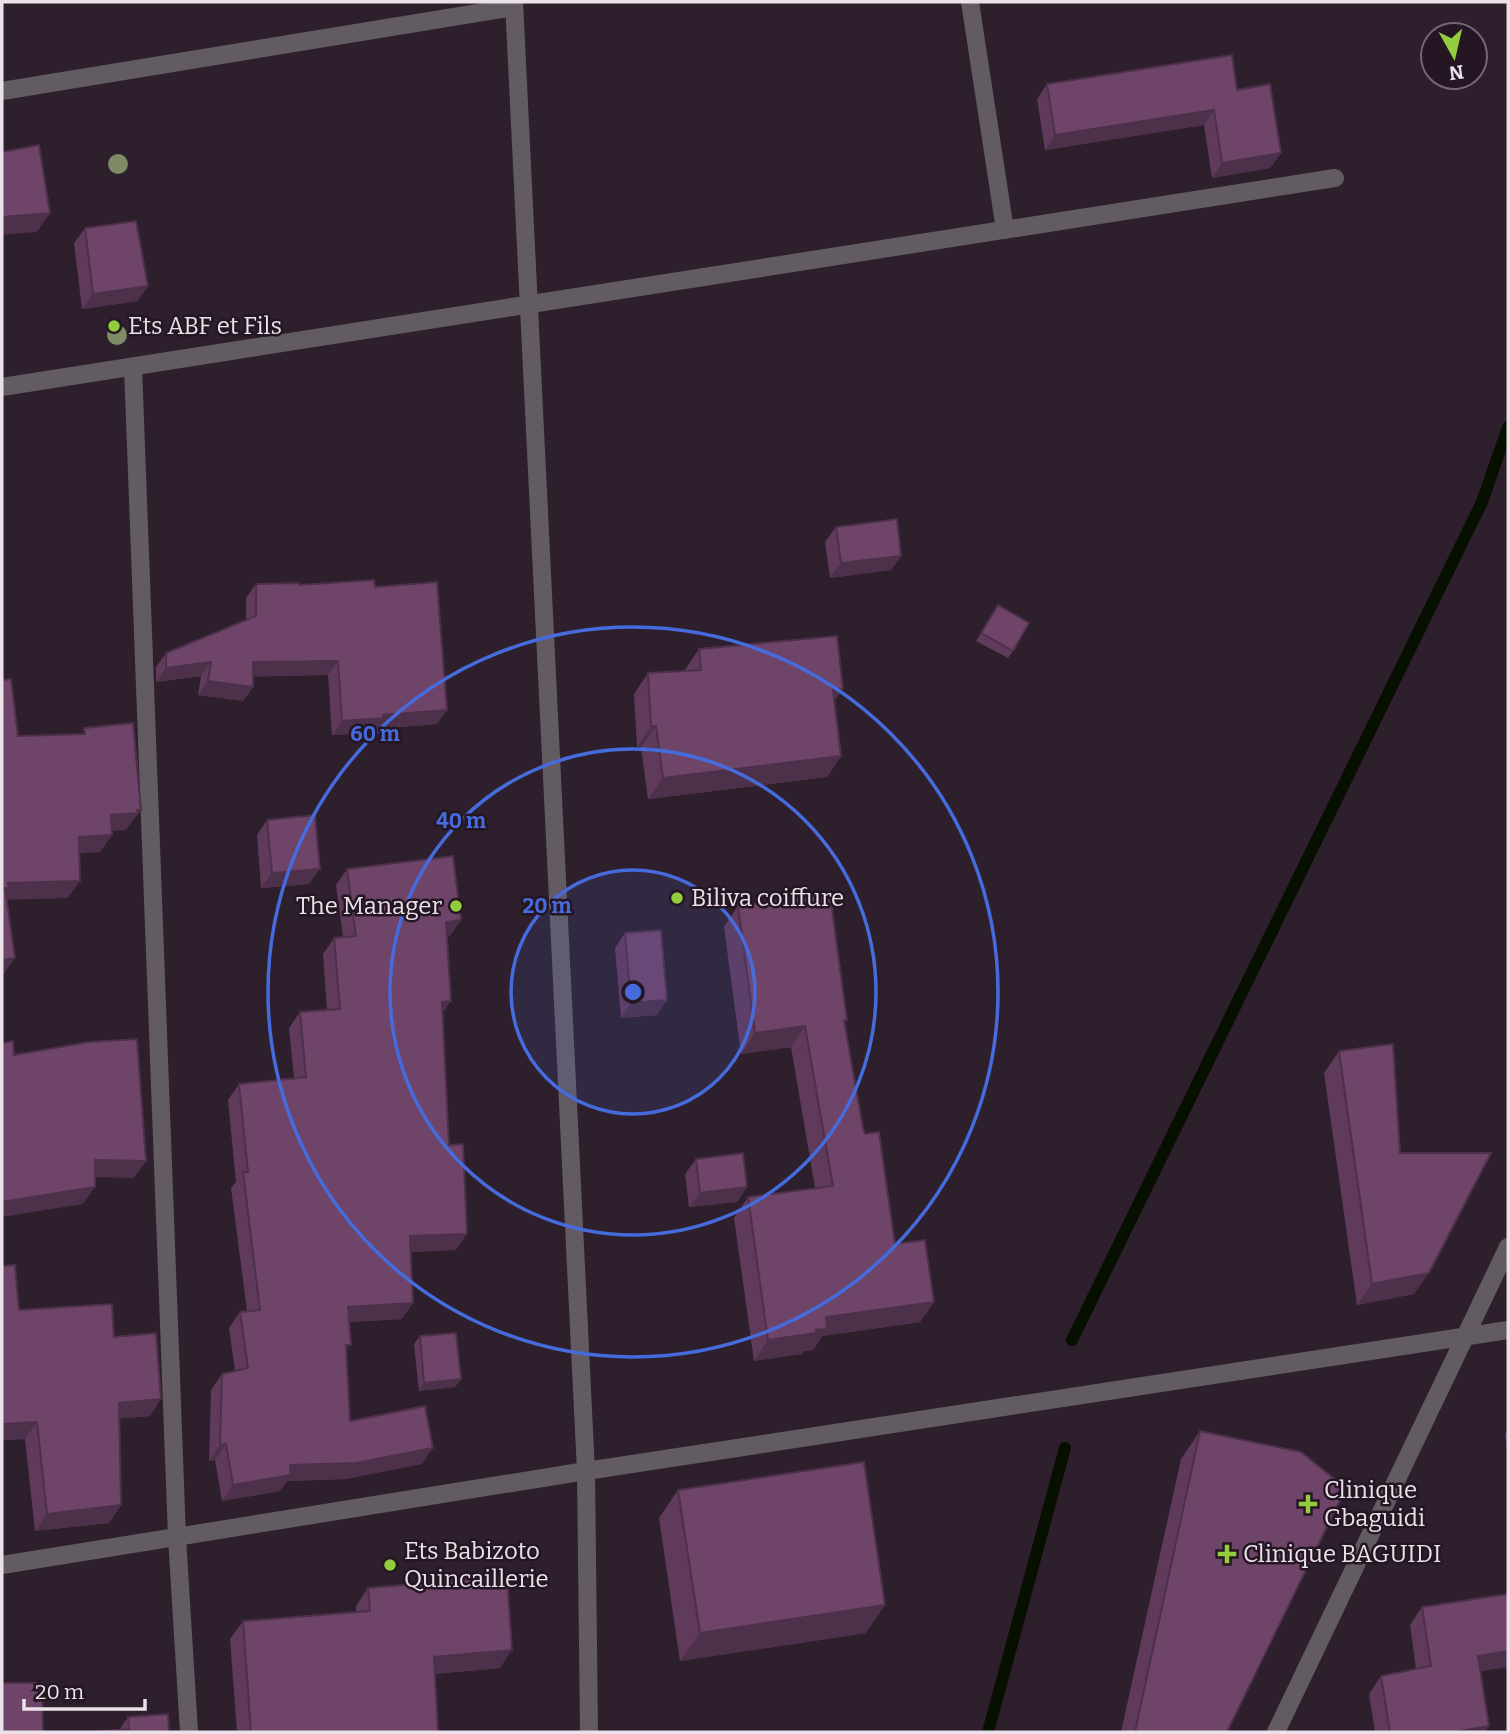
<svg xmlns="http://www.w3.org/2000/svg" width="1510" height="1734" viewBox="0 0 1510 1734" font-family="Bitter,serif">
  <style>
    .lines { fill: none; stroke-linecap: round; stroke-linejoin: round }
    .stream { stroke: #071000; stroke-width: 12 }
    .minor { stroke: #635b62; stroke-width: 18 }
    .tree { fill: #7e8b66 }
    .wall { fill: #5f3a5a }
    .shaded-wall { fill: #4d304a }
    .building { fill: #6e4469; stroke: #4d304a; stroke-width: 2 }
    .ring { fill: none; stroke: #466bdc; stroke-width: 3.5 }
    .poi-dot { fill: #93cc3d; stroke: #241622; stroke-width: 2.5 }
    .labels { text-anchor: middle; stroke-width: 5; stroke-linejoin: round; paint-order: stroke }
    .poi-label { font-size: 24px; fill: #ebe1ea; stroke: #241622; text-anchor: start }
    .centre { fill: #466bdc; stroke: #241622; stroke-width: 3.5 }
    .ring-label { font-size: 21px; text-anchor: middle; font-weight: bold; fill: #466bdc; stroke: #241622; stroke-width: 5; stroke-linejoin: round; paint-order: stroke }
  </style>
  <rect width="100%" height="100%" fill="#2e1f2c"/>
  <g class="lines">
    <path class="stream" d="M1072,1340L1482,502L1508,427
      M988,1732L1065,1448"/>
    <path class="minor" d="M514,2L586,1471L589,1732
      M970,2L1005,230
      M2,91L514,7
      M133,367L177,1537L189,1732
      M2,387L1335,178
      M2,1565L586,1471L1508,1330
      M1276,1732L1508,1247"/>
  </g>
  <g class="tree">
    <circle cx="118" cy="164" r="10"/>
    <circle cx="117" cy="335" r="10"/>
  </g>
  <path class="wall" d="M1047,84L1237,90L1281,153L1270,168L1212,178L1204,125L1045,150L1037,99Z
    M85,228L138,301L82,309L74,243Z
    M836,527L901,556L891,570L830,578L825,542Z
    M256,584L375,587L437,724L376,729L374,733L332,735L328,675L253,676V687L243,701L198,695L201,676L156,682V667L166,653L246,620V598Z
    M998,605L1013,651L1008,658L976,641Z
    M699,649L834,701L841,756L827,777L648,799L641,747H637L634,694L648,673L684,671Z
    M267,820L309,884L261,888L257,835Z
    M347,869L450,936H447L442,1014L449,1145L456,1250L411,1252L402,1319L349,1322L347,1352L350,1421L422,1464L345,1479L287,1481L280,1491L222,1501L215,1460L209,1461L211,1390L222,1374L235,1371L229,1328L240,1312L247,1311L231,1188L236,1182L228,1100L239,1084L294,1078L289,1028L300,1012L327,1010L323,954L334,938L343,937L336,885Z
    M738,906L845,1024L863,1128L895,1244L934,1302L920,1322L822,1336L813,1350L804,1351L802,1354L754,1361L734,1218L748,1197L815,1188L791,1047L741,1054L724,927Z
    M625,933L657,1015L621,1018L615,948Z
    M1339,1051L1400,1153L1414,1294L1357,1305L1324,1073Z
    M696,1159L747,1187L737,1202L689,1207L685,1174Z
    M2,1266L19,1310L114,1337L150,1416L119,1418L121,1505L109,1523L35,1531L25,1439L2,1440Z
    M420,1336L461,1379L455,1387L419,1391L414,1344Z
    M1508,1428V1457L1505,1434Z
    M1200,1431L1227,1732H1121L1181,1459Z
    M678,1490L866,1633L680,1661L659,1518Z
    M368,1588L500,1668L435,1674L438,1732H237L230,1639L243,1621L356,1612V1606Z
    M1422,1607L1480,1672L1489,1726L1485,1732H1375L1369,1694L1381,1676L1416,1669L1410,1625Z
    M128,1717L169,1732L119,1730Z"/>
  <path class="shaded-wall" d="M1214,110L1204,125L1045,150L1055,135Z
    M1281,153L1270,168L1212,178L1222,163Z
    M50,213L37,232L2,235V217Z
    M148,286L138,301L82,309L93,294Z
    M901,556L891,570L830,578L841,563Z
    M338,661L328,675L243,677L253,662Z
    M211,662L201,676L156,682L166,668Z
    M208,681L253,687L243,701L198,695Z
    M843,689L828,710L833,690Z
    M447,710L437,724L376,729L374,733L332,735L342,721L383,715Z
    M651,726H656L641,747H637Z
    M841,756L827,777L648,799L663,778Z
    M141,810L126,830L99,832L111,815Z
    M112,835L100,852L67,854L79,837Z
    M320,869L309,884L261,888L272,873Z
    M80,881L68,898L2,900V893L8,883Z
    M461,920L450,936L434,938L446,922Z
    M15,958L3,975L2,976V960Z
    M667,1000L657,1015L621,1018L631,1003Z
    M451,1001L440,1017L442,1002Z
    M805,1026L791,1047L741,1054L755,1033Z
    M95,1160L146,1161L134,1178L83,1177Z
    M95,1187L83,1204L2,1217V1202Z
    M747,1187L737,1202L689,1207L700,1193Z
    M467,1234L456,1250L399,1252L410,1236Z
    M1429,1273L1414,1294L1357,1305L1372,1284Z
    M934,1302L920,1322L822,1336L813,1350L804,1351L802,1354L754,1361L768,1340L826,1317Z
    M413,1303L402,1319L337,1323L348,1307Z
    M461,1379L455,1387L419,1391L424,1383Z
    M161,1399L150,1416L107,1420L119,1403Z
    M37,1422L25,1439L2,1440V1424Z
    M226,1444L215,1460L209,1461L220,1445Z
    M433,1448L422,1464L345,1479L287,1481L280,1491L222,1501L233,1485L290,1465Z
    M121,1505L109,1523L35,1531L47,1514Z
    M885,1605L866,1633L680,1661L700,1633Z
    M512,1650L500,1668L421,1675L434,1657Z
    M1508,1651V1667L1465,1674L1478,1656Z
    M1489,1726L1485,1732H1458L1459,1731Z"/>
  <path class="building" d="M1232,55L1237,90L1270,84L1281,153L1222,163L1214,110L1055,135L1047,84Z
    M39,145L50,213L2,217V152Z
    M136,221L148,286L93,294L85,228Z
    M897,519L901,556L841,563L836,527Z
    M374,580L375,587L437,582L447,710L383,715L384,718L342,721L338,661L253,662V687L208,681L211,662L166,668V653L256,616V584L299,583V585Z
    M998,605L1029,623L1013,651L981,633Z
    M837,636L843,689L833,690L841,756L663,778L656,726H651L648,673L701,670L699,649Z
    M11,679L18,736L85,734L84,728L133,723L141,810H137L138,813L111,815L112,835L79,837L80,881L8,883L9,888H5L15,958L2,960V680Z
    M315,815L320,869L272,873L267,820Z
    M453,856L461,920L446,922L451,1001L442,1002L449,1145L463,1144L467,1234L410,1236L413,1303L348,1307L351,1345H346L350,1421L425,1406L433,1448L356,1463L290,1465L291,1475L233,1485L226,1444L220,1445L222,1374L248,1368L240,1312L260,1310L243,1172H248L239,1084L306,1077L300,1012L340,1009L334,938L356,936L347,869Z
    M830,894L847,1020H844L863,1128L865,1134L879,1132L895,1244L925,1240L934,1302L826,1317L827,1329L816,1330V1333L768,1340L748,1197L833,1186L805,1026L755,1033L738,906Z
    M661,930L667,1000L631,1003L625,933Z
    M137,1039L146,1161L95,1160V1187L2,1202V1043L13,1041L14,1055L89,1042Z
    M1393,1044L1400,1153H1491L1429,1273L1372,1284L1339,1051Z
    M743,1153L747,1187L700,1193L696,1159Z
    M15,1265L19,1310L112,1304L114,1337L156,1333L161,1399L119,1403L121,1505L47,1514L37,1422L2,1424V1266Z
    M456,1333L461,1379L424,1383L420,1336Z
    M1200,1431L1301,1452L1346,1488L1227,1732H1135Z
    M864,1462L885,1605L700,1633L678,1490Z
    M507,1576L512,1650L434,1657L438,1732H251L243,1621L370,1611L368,1588Z
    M1508,1594V1651L1478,1656L1489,1726L1459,1731V1732H1390L1381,1676L1431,1666L1422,1607Z
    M2,1683H42L43,1732H2Z
    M168,1714L169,1732H93L129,1729L128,1717Z"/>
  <circle cx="633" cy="992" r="122" fill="#466bdc" fill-opacity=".12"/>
  <g class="ring">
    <circle cx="633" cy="992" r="122"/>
    <circle cx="633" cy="992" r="243"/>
    <circle cx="633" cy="992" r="365"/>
  </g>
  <g class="poi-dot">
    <circle cx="114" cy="326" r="7"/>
    <circle cx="677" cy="898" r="7"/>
    <circle cx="456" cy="906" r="7"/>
    <path d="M1304.5 1493.5h7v7h7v7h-7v7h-7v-7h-7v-7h7z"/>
    <path d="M1223.5 1543.5h7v7h7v7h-7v7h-7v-7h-7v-7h7z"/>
    <circle cx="390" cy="1565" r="7"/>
  </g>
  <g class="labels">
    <g class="poi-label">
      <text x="128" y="334">Ets ABF et Fils</text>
      <text x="691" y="906">Biliva coiffure</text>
      <text x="442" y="914" text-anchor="end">The Manager</text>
      <text x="1324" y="1498">Clinique<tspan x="1324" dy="28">Gbaguidi</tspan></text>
      <text x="404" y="1559">Ets Babizoto<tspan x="404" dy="28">Quincaillerie</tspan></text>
      <text x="1243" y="1562">Clinique BAGUIDI</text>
    </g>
  </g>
  <circle cx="633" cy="992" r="10" class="centre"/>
  <g class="ring-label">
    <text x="375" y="741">60 m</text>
    <text x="461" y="828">40 m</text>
    <text x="547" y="913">20 m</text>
  </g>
  <rect width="1510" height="1734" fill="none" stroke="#ebe1ea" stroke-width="7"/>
  <g transform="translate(1454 56) rotate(172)"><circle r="33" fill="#241622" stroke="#746772" stroke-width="2"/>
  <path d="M0-5L12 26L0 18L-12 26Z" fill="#93cc3d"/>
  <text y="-10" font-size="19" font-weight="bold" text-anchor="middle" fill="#ebe1ea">N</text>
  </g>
  <path d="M24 1699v10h121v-10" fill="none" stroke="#ebe1ea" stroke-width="3.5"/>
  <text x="35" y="1699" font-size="21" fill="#ebe1ea" stroke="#241622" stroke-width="5" paint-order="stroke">20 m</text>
</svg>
